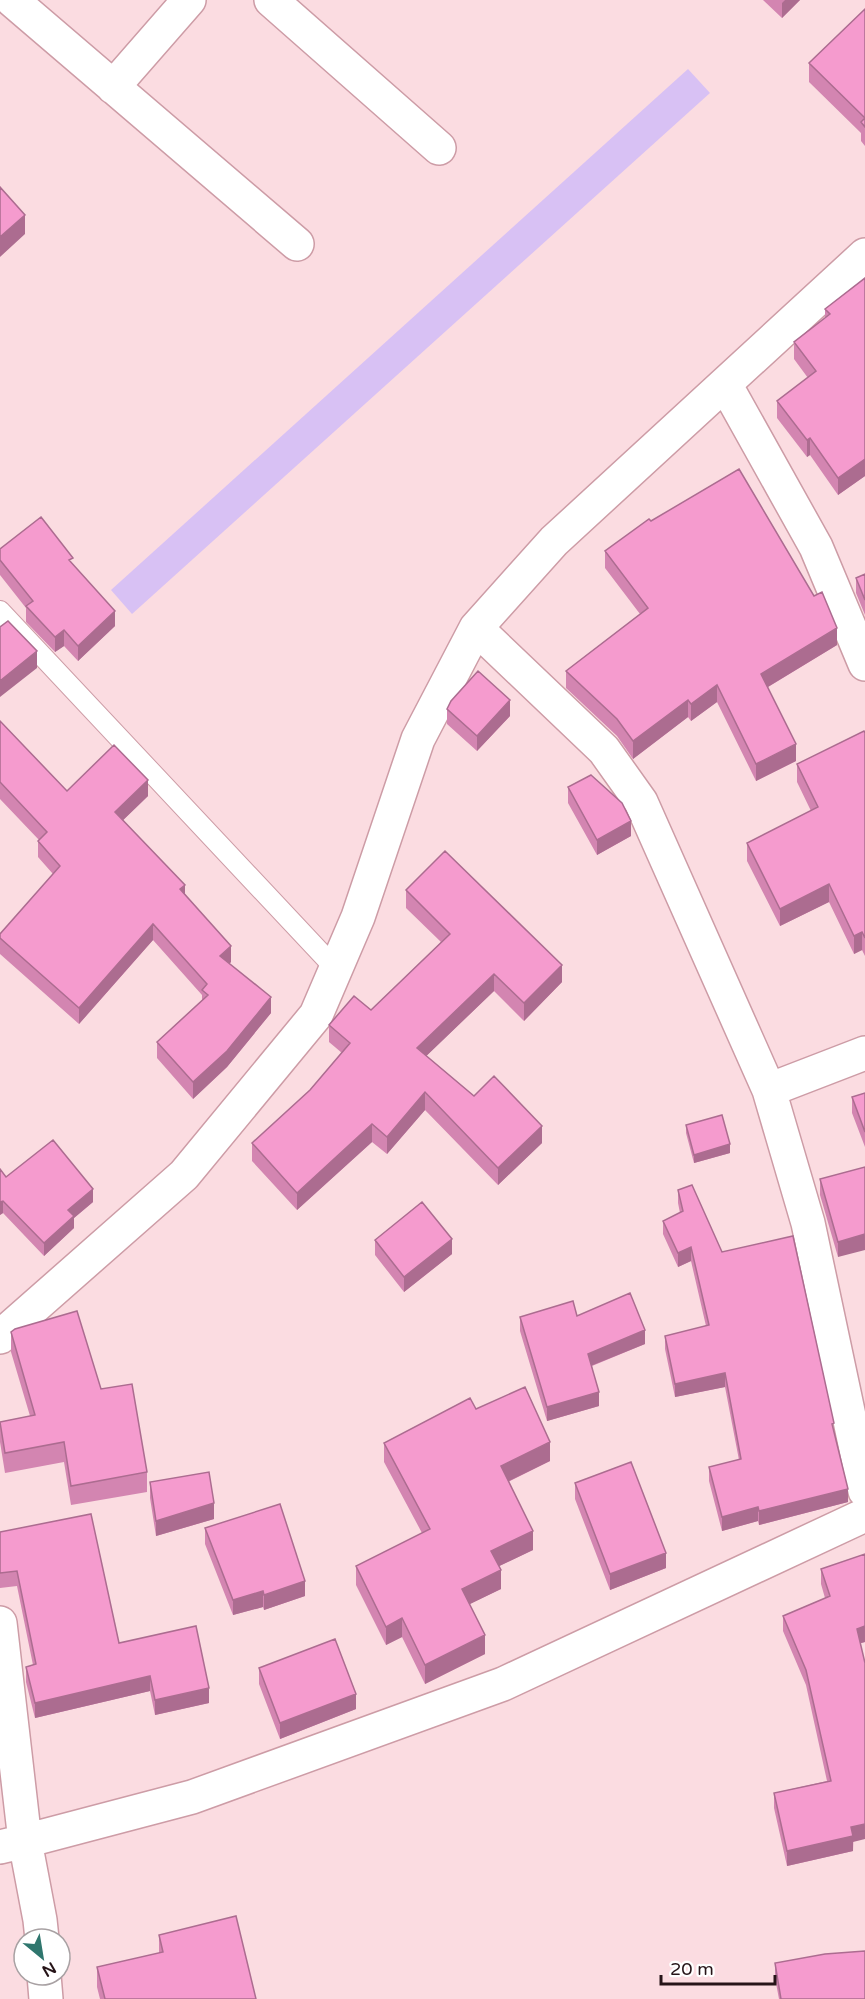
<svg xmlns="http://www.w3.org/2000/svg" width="865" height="1999" viewBox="0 0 865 1999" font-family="'Varela Round',sans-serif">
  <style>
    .water { fill: #d8c1f4 }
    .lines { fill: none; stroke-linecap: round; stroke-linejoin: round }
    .lane-casing { stroke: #cd9ca6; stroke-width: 22 }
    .street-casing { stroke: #cd9ca6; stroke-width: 36 }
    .lane { stroke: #fff; stroke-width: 20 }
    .street { stroke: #fff; stroke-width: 33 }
    .wall { fill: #d385b1 }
    .shaded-wall { fill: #ac6c90 }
    .building { fill: #f59bce; stroke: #ac6c90; stroke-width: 1.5 }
  </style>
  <rect width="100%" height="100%" fill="#fbdce1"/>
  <path class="water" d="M688,69L710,93L132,614L111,590Z"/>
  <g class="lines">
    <defs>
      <path id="lane" d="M0,611L335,968"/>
      <path id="street" d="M12,0L297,244
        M271,0L439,148
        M113,87L189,0
        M725,384L816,547L865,664
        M476,628L604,750L641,802L769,1090L808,1223L865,1491
        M769,1090L865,1053
        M0,1337L184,1175L316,1015L358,917L418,739L476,628L554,541L865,255
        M0,1623L25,1841L192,1797L503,1684L865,1515
        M0,1847L25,1841L40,1920L42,1939
        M44,1975L46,1999"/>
    </defs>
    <use href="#lane" class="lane-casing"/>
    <use href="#street" class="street-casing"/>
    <use href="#lane" class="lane"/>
    <use href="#street" class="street"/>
  </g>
  <path class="wall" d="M763,0H800L782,18Z
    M865,9V146L861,141V133L809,82V63Z
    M865,278V476L838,495L810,455L807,457L777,418V401L808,378L794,359V342L825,318V309Z
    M651,521L837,645L768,687L796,761L756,781L717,702L691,721L688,717L633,759L617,736L566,688V671L640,614L605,568V551Z
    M0,549L73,564L115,626L78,661L64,646L55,652L26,622V608L0,575Z
    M865,574V615L856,593V578Z
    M447,709L510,716L477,751L447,724Z
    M0,721L67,791L148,796L123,820L185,894L231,962L229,964L271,1013L227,1067L193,1099L157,1058V1042L202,1000V995L153,940L79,1024L0,954V934L53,874L38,857V841L39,840L0,799Z
    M865,733V956L862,950L854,954L829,902L780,926L747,861V843L811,811L797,782V764Z
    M568,787L631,836L597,855L568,803Z
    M406,890L562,982L524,1021L494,991L426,1056L474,1096L542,1143L498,1185L425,1110L387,1154L372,1142L297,1210L252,1161V1143L310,1090L342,1053L329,1042V1025L371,1010L441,942L406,908Z
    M865,1093V1147L852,1113V1097Z
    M686,1125L730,1153L694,1163L686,1133Z
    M865,1167L838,1257L820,1195V1179Z
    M6,1177L93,1202L74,1218V1228L44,1256L3,1213L0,1215Z
    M678,1190L722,1252L834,1432L848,1502L759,1525L758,1521L722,1531L709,1481V1467L739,1460L725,1387L675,1397L665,1349V1336L706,1326L691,1261L678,1267L663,1234V1221L680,1213L678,1203Z
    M375,1240L452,1254L404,1292L375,1255Z
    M577,1316L645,1344L592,1366L599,1406L547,1421L520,1331V1317Z
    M11,1332L101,1389L147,1472V1492L71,1505L64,1462L5,1473L0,1442V1422L30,1416L11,1352Z
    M476,1409L550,1461L508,1482L533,1550L499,1566L501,1589L469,1604L485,1654L425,1684L402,1637L386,1645L356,1585V1566L422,1533L384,1462V1443Z
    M150,1482L214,1519L156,1536L150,1498Z
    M575,1483L666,1568L610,1590L575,1499Z
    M205,1528L305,1596L264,1610L263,1607L233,1615L205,1544Z
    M0,1532L119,1643L209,1703L155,1715L150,1691L35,1718L26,1682V1667L33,1665L17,1586L0,1588Z
    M865,1554V1642L861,1643L853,1851L787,1866L774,1808V1793L827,1781L806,1685L783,1631V1616L825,1598L821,1584V1569Z
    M259,1668L356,1709L280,1739L259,1684Z
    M159,1935L256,1999H100L97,1987V1967L159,1953Z
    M775,1963L865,1999H779L775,1978Z"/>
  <path class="shaded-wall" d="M785,0H800L782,18V3Z
    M25,215V234L0,257V237Z
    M810,438V455L807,457V440Z
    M865,459V476L838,495V478Z
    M115,611V626L78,661V646Z
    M837,628V645L761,691V674Z
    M64,630V646L55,652V637Z
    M37,651V668L0,697V681Z
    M717,685V702L691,721V704Z
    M510,700V716L477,751V736Z
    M688,700V717L633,759V741Z
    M796,744V761L756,781V764Z
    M148,780V796L115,828V812Z
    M631,821V836L597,855V840Z
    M829,884V902L780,926V909Z
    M185,885V901L180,889Z
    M153,924V940L79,1024V1008Z
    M862,932V950L854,954V936Z
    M231,946V962L220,972V956Z
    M562,965V982L524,1021V1003Z
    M494,974V991L417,1065V1048Z
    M271,997V1013L227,1067L193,1099V1082Z
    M425,1092V1110L387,1154V1137Z
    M372,1124V1142L297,1210V1193Z
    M542,1126V1143L498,1185V1168Z
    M730,1144V1153L694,1163V1155Z
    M93,1189V1202L74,1218V1228L44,1256V1243L68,1210Z
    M3,1201V1213L0,1215V1202Z
    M865,1234V1250L838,1257V1242Z
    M452,1239V1254L404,1292V1277Z
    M691,1247V1261L678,1267V1253Z
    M645,1330V1344L588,1367V1354Z
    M725,1373V1387L675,1397V1384Z
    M599,1392V1406L547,1421V1407Z
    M550,1442V1461L501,1485V1466Z
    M848,1489V1502L759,1525V1511Z
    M214,1503V1519L156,1536V1521Z
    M758,1507V1521L722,1531V1517Z
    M533,1531V1550L491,1570V1551Z
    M666,1553V1568L610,1590V1574Z
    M501,1570V1589L462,1608V1589Z
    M305,1581V1596L264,1610V1595Z
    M263,1591V1607L233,1615V1600Z
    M402,1618V1637L386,1645V1627Z
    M865,1626V1642L857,1644V1629Z
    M485,1635V1654L425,1684V1665Z
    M150,1676V1691L35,1718V1703Z
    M209,1688V1703L155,1715V1700Z
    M356,1694V1709L280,1739V1723Z
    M865,1824V1839L853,1842V1851L787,1866V1851L851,1827Z"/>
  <path class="building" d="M865,9V127L861,122L865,118L809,63Z
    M0,187L25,215L0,237Z
    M865,278V459L838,478L810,438L807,440L777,401L816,371L794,342L830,314L825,309Z
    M739,469L814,596L822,592L837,628L761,674L796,744L756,764L717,685L691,704L688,700L633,741L617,719L566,671L648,608L605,551L649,519L651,521Z
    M41,517L73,558L69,560L115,611L78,646L64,630L55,637L26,606L33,601L0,560V549Z
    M865,574V600L856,578Z
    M8,621L37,651L0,681V627Z
    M478,671L510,700L477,736L447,709L451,701Z
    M0,721L67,791L114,745L148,780L115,812L185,885L180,889L231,946L220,956L271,997L227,1051L193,1082L157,1042L208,995L202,990L207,984L153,924L79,1008L0,938V934L60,866L38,841L47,832L0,782Z
    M864,731L865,733V938L862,932L854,936L829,884L780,909L747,843L818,807L797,764Z
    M591,775L622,803L631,821L597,840L568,787Z
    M445,851L562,965L524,1003L494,974L417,1048L474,1096L494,1076L542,1126L498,1168L425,1092L387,1137L372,1124L297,1193L252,1143L310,1090L350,1043L329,1025L354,996L371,1010L450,934L406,890Z
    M865,1093V1132L852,1097Z
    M722,1115L730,1144L694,1155L686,1125Z
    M53,1140L93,1189L68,1210L74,1216L44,1243L3,1201L0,1202V1169L6,1177Z
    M865,1167V1234L838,1242L820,1179Z
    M692,1185L722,1252L793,1236L834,1423L832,1424L848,1489L759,1511L758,1507L722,1517L709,1467L741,1459L725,1373L675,1384L665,1336L709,1325L691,1247L678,1253L663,1221L683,1211L678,1190Z
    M422,1202L452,1239L404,1277L375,1240Z
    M630,1293L645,1330L588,1354L599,1392L547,1407L520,1317L573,1301L577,1316Z
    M77,1311L101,1389L132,1384L147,1472L71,1486L64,1442L5,1453L0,1422L35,1415L11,1332L15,1329Z
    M525,1387L550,1442L501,1466L533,1531L491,1551L501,1570L462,1589L485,1635L425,1665L402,1618L386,1627L356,1566L430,1529L384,1443L470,1398L476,1409Z
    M631,1462L666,1553L610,1574L575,1483Z
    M209,1472L214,1503L156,1521L150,1482Z
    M280,1504L305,1581L264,1595L263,1591L233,1600L205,1528Z
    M91,1514L119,1643L196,1626L209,1688L155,1700L150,1676L35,1703L26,1667L36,1664L17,1571L0,1573V1532Z
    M865,1554V1626L857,1629L865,1663V1824L851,1827L853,1836L787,1851L774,1793L831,1781L806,1670L783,1616L830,1596L821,1569Z
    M335,1639L356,1694L280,1723L259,1668Z
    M236,1916L256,1999H105L97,1967L163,1952L159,1935Z
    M865,1951V1999H781L775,1963L825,1954Z"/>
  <g transform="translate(42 1957) rotate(150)"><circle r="28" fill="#ffffff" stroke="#a8a1a3" stroke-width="1.5"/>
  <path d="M0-4.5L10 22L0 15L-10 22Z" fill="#2f766e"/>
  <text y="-9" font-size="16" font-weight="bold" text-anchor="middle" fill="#261418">N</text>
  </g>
  <path d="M661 1975v9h114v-9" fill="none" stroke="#261418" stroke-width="3"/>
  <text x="670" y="1975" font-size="18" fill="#261418" stroke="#ffffff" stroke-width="4.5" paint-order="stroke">20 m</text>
</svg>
